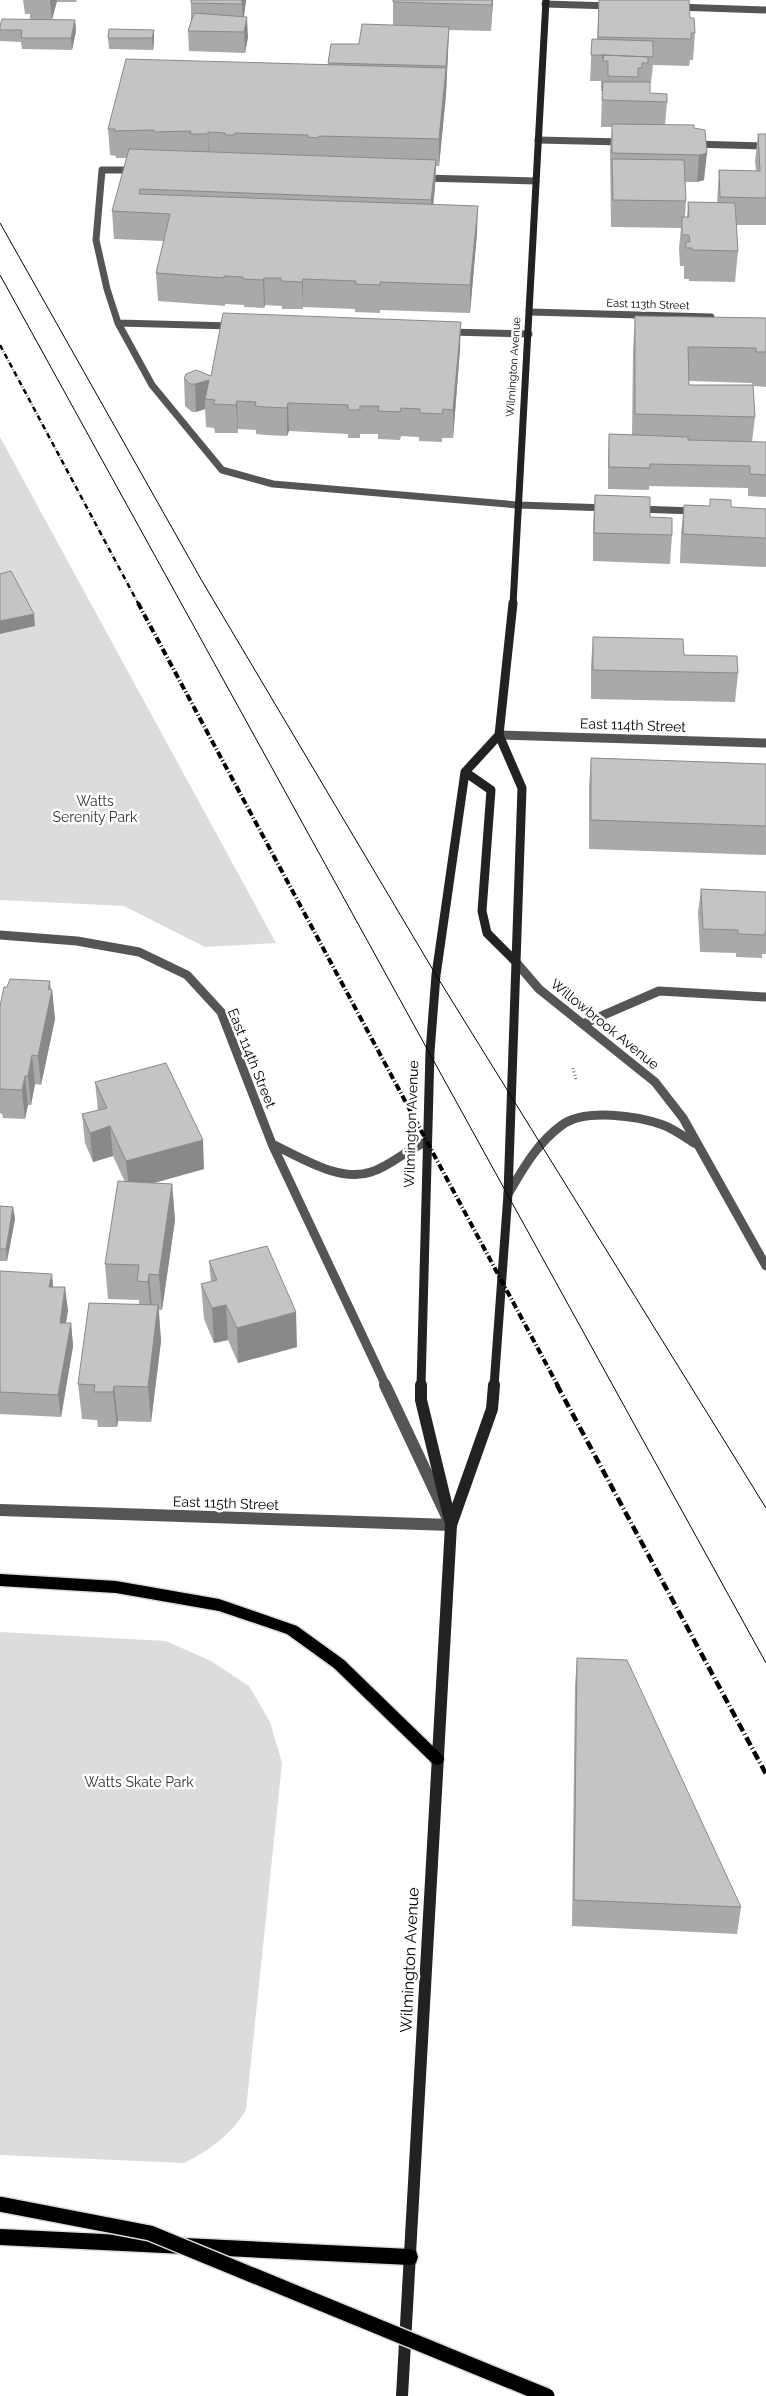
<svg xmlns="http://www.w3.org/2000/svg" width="766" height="2396" viewBox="0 0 766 2396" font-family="Raleway,sans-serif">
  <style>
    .green { fill: #dcdcdc }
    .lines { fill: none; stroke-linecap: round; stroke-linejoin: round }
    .primary-casing { stroke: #dbdbdb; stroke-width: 3 }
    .path { stroke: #777; stroke-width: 3; stroke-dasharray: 1 2.5; stroke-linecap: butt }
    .service-far1 { stroke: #555; stroke-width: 7 }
    .service { stroke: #555; stroke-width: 9 }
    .minor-far2 { stroke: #555; stroke-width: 7 }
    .minor-far1 { stroke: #555; stroke-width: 9 }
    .minor { stroke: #555; stroke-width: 12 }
    .secondary-far2 { stroke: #222; stroke-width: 7 }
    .secondary-far1 { stroke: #222; stroke-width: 9 }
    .secondary { stroke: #222; stroke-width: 12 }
    .primary { fill: #000; fill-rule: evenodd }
    .tram { stroke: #000; stroke-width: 1 }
    .rail-far2 { stroke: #000; stroke-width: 2.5; stroke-dasharray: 5.5 2 0.5 2; stroke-linecap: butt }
    .rail-far1 { stroke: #000; stroke-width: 4; stroke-dasharray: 7 2.5 1 2.5; stroke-linecap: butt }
    .rail { stroke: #000; stroke-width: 4.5; stroke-dasharray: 9 3 1 3; stroke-linecap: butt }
    .primary-bridge-casing { stroke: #dbdbdb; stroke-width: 18; stroke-linecap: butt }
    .primary-bridge { stroke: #000; stroke-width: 15 }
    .wall { fill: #a9a9a9; fill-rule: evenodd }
    .shaded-wall { fill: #898989 }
    .building { fill: #c4c4c4; stroke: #898989 }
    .labels { text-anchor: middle; stroke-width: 5; stroke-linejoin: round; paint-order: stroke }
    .far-street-label { font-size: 11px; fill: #000; stroke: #fff }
    .street-label { font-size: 14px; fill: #000; stroke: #fff }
    .park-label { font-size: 14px; fill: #333; stroke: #fff }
    .near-street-label { font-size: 16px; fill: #000; stroke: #fff }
  </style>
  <rect width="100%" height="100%" fill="#fff"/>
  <path class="green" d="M0,437L276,943L205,947L124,906L0,900Z
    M0,1632L166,1641L211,1661L249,1686L270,1722L282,1763L246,2110C231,2135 210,2150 184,2163L0,2155Z"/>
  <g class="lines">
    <defs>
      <path id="primary" d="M0,1574L116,1581L219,1599L297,1626L344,1660L442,1755L444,1759L442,1763L437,1765L432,1763L334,1668L287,1634L219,1611L116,1593L0,1586Z
        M0,2229L410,2249L416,2251L418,2257L416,2263L410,2265L0,2245Z"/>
    </defs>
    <use href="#primary" class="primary-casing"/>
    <path class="path" d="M573,1068L576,1080"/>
    <path class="service-far1" d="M538,140L623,142
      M692,144L766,146
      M136,170H102L96,240L107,289L118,323L233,326
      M422,178L536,181
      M118,323L152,385L222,470L273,484L518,505L608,508
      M448,332L529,334
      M637,509L695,511"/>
    <path class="service" d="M583,1024L659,991L766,997"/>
    <path class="minor-far2" d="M545,4L612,6
      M676,7L766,10
      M530,312L711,317"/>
    <path class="minor-far1" d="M499,735L766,743
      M0,935L77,941L139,952L187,975L221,1012L272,1144L386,1386
      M515,961L539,989L655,1082L683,1118L766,1266
      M272,1144C300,1157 340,1183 371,1172C391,1166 407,1149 426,1142
      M508,1194C523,1169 537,1143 562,1125C585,1108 638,1116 663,1125C674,1129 686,1138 696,1144"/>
    <path class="minor" d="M0,1510L451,1525L385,1385"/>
    <path class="secondary-far2" d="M513,605L546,0"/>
    <path class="secondary-far1" d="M465,772L491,790L482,911L487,933L515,961
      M421,1386L430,1052L436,975L465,772L499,735
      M494,1386L508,1194L522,788L499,735L513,603"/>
    <path class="secondary" d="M421,1385V1400L451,1524
      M402,2396L451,1525L492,1409L494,1385"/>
    <use href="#primary" class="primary"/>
    <path class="tram" d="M0,223L202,581L436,975L766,1508
      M0,275L766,1663"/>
    <path class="rail-far2" d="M0,345L139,605"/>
    <path class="rail-far1" d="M138,603L558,1386"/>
    <path class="rail" d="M557,1385L766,1774"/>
    <defs>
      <path id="primary-bridge" d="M0,2204L150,2233L547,2396"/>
    </defs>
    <use href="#primary-bridge" class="primary-bridge-casing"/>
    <use href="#primary-bridge" class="primary-bridge"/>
  </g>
  <path class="wall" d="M23,0H77L76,2H57L52,19L75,20L76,31L72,50L22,49L21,42L0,41V26L30,19V14H25Z
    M246,0L244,16L248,37L245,53L189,51L188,31L191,21V3Z
    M393,0H493L491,31L449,30L448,53L446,94L439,166H436L435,187L433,204L477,233L470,313L380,310V313L355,312V309L303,307V309H282V306L265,305L264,308L244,307V305L225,304V306L158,301L156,273L164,241L114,239L112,211L127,158H116V156L110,155L108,129L328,64L331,44H359L393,25Z
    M599,0L690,18L695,33L693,60H690L689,66L653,65L651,83H650V93L667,102L665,125L694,128L704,180L697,182H685L686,201L685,217H687L688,202L717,203L719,170L756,171L755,161L758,134H766V225H736L738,251L735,282L689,281V279H684V266H680L679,248L681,228L611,227L610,150L612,127H601L602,91H601V81H590L592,39L597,40Z
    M154,30V42L153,50L109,49L108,38Z
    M635,316L766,318V387L753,386L755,417L752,442H766V497L748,496V488L649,486V490L608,489V456L609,434L632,435L633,350ZM689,381L752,383L753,385H689Z
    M460,349L453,438H442V442L419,441V437L401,436L400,440L378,439V434H360V438H348V434L289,431L287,436L266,435L256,434V430L238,429V433H215L214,428L206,427L205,409L196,412H192L185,406L184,378Z
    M595,495L650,517L672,535L670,564L593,561V524Z
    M684,505L766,509V567L680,563L681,533Z
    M593,637L684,655L738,673L735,702L591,699V666Z
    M591,758L766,764V855L589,849V787Z
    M701,889L766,892V954H762V958L736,957V953L700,952L698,912Z
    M7,987L52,990L55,1019L41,1085L35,1084L31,1105H28L25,1119L3,1118L2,1114L0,1113V1006Z
    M95,1082L204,1169L153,1183L172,1184L175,1220L162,1310H159L161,1341L151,1422L118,1421L117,1427H98L97,1420L82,1419L78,1384L139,1305V1300L108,1299L105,1264L125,1182L113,1156L93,1162L85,1143L82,1114L98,1110Z
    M0,1206L13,1207L15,1219L7,1261H0Z
    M209,1261L297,1347L238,1363L228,1340L214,1343L204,1319L201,1284L211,1282Z
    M0,1271L53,1287L68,1310L66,1323H71L73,1346L61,1417L0,1414Z
    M577,1658L741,1907L737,1934L572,1926L575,1685Z"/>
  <path class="shaded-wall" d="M50,0H57L52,20Z
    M242,0H246L243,24L242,4Z
    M492,0H493L491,31L492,5Z
    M247,17L248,37L245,53L244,32Z
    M75,20L76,31L72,50L71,38Z
    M449,27L448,53L446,94L439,166V139L446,73Z
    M154,30V42L153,50L152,38Z
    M208,132L210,159L209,161L208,134Z
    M707,153L704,180L697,182L699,155Z
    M436,160L435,187L431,227V200Z
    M478,206L477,233L470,313V285Z
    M264,278L265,305L264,308L263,280Z
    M303,279V309L302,282Z
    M461,322L460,349L453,438V410Z
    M209,380L205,399V409L196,412L195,384Z
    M237,401L238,429V433L236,405Z
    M288,403L289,431L287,436V408Z
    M34,614L35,626L0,634V621Z
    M50,981L51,993L52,990L55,1019L41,1085L38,1056Z
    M32,1055L35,1084L31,1105L28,1076Z
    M25,1076L28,1105L25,1119L22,1090Z
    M110,1126L113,1156L93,1162L90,1133Z
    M203,1140L204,1169L129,1190L126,1161Z
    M172,1184L175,1220L162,1310L159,1275Z
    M13,1207L15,1219L7,1261L6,1249Z
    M52,1274L54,1296L49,1287Z
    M149,1274L152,1309L151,1317L148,1282Z
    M65,1287L68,1310L62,1345L60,1323Z
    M158,1305L161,1341L151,1422L148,1387Z
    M226,1305L228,1340L214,1343L212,1308Z
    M296,1312L297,1347L238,1363L237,1328Z
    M71,1323L73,1346L61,1417L58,1395Z
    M114,1386L118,1421L117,1427L113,1392Z"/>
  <path class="building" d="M191,0H242V4L191,3Z
    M393,0H492V5L393,2Z
    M599,0H689L690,18H694L695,33H691V39L598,37Z
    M194,13L247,17L244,32L188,31Z
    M2,19L75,20L71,38H21L22,30H0V26Z
    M362,24L449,27L446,66L328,63L331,44H359Z
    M109,29L154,30L152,38H108Z
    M592,39L653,41V57L603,55V59V55H591Z
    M603,55L648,57V63H642V68H638V77L608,76V61H603Z
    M126,59L446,68L439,139L319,136L318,138L308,137V135L235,133V135H225V133L208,132V134H190L191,131L154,132V130L114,131L115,129H108Z
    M603,82H650V93L667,94V102L602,100Z
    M612,124L694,125V128L705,130L707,153L699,155L612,153Z
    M758,134H766V198L720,197L719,170L760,171Z
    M129,149L436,160L431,200L140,189L139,194L478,206L470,285L380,282V285L355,284L356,281L303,279L302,282L281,281V278H264L263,280L243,279V277L224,276V278L156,273L170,214L112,211Z
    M612,159L684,160L686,201L613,200Z
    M688,202L735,203L738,251L692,250V248H686V242H690L689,235H682V217H689Z
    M223,313L461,322L453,410L443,409L442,414L420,413V409L401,408L400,412L378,411L379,406H360V410H348V405L288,403L287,408L265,407L255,406L256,402L237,401L236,405L213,404L215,400L205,399L209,380L195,384H190L184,378L186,374L196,370L211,376Z
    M635,316L766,318V352H756V348L688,347L689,385H753L755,417L635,414Z
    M609,434L688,437V440L766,442V475L750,474V466L650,464V468L609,467Z
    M595,495L650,497V517L672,518V535L594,533Z
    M710,499L731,500V507L766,509V538L683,534L684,505L710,506Z
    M11,571L34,614L0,621V574Z
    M593,637L683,639L684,655L737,656L738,673L593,670Z
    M591,758L766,764V826L591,820Z
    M701,889L766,892V932H765V935L738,934V930L703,929Z
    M10,979L50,981L48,989L52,990L38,1056L32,1055L28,1076H25L22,1090L0,1089V1006L4,987H7Z
    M166,1063L203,1140L126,1161L110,1126L90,1133L82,1114L107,1108L95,1082Z
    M118,1181L172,1184L159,1275L149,1274L148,1282L137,1281L139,1265L105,1264Z
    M0,1206L13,1207L6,1249H0Z
    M267,1246L296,1312L237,1328L226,1305L212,1308L201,1284L217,1280L209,1261Z
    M0,1271L52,1274L49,1287H65L60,1323H71L58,1395L0,1392Z
    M89,1303L158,1305L148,1387L114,1386L113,1392H94L95,1385L78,1384Z
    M577,1658L627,1660L741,1907L574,1900Z"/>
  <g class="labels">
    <g class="far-street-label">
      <text transform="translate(648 304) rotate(2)" y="4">East 113th Street</text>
      <text transform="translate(513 367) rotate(-86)" y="4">Wilmington Avenue</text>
    </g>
    <g class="street-label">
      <text transform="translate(633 725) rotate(2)" y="5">East 114th Street</text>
      <text transform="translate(605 1024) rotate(39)" y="5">Willowbrook Avenue</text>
      <text transform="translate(252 1058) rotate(68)" y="5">East 114th Street</text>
      <text transform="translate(411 1124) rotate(-88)" y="5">Wilmington Avenue</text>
      <text transform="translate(226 1503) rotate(2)" y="5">East 115th Street</text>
    </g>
    <g class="park-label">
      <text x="95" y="806">Watts<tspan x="95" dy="16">Serenity Park</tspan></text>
      <text x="139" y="1787">Watts Skate Park</text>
    </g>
    <g class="near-street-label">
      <text transform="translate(409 1960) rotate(-87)" y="6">Wilmington Avenue</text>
    </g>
  </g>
</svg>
